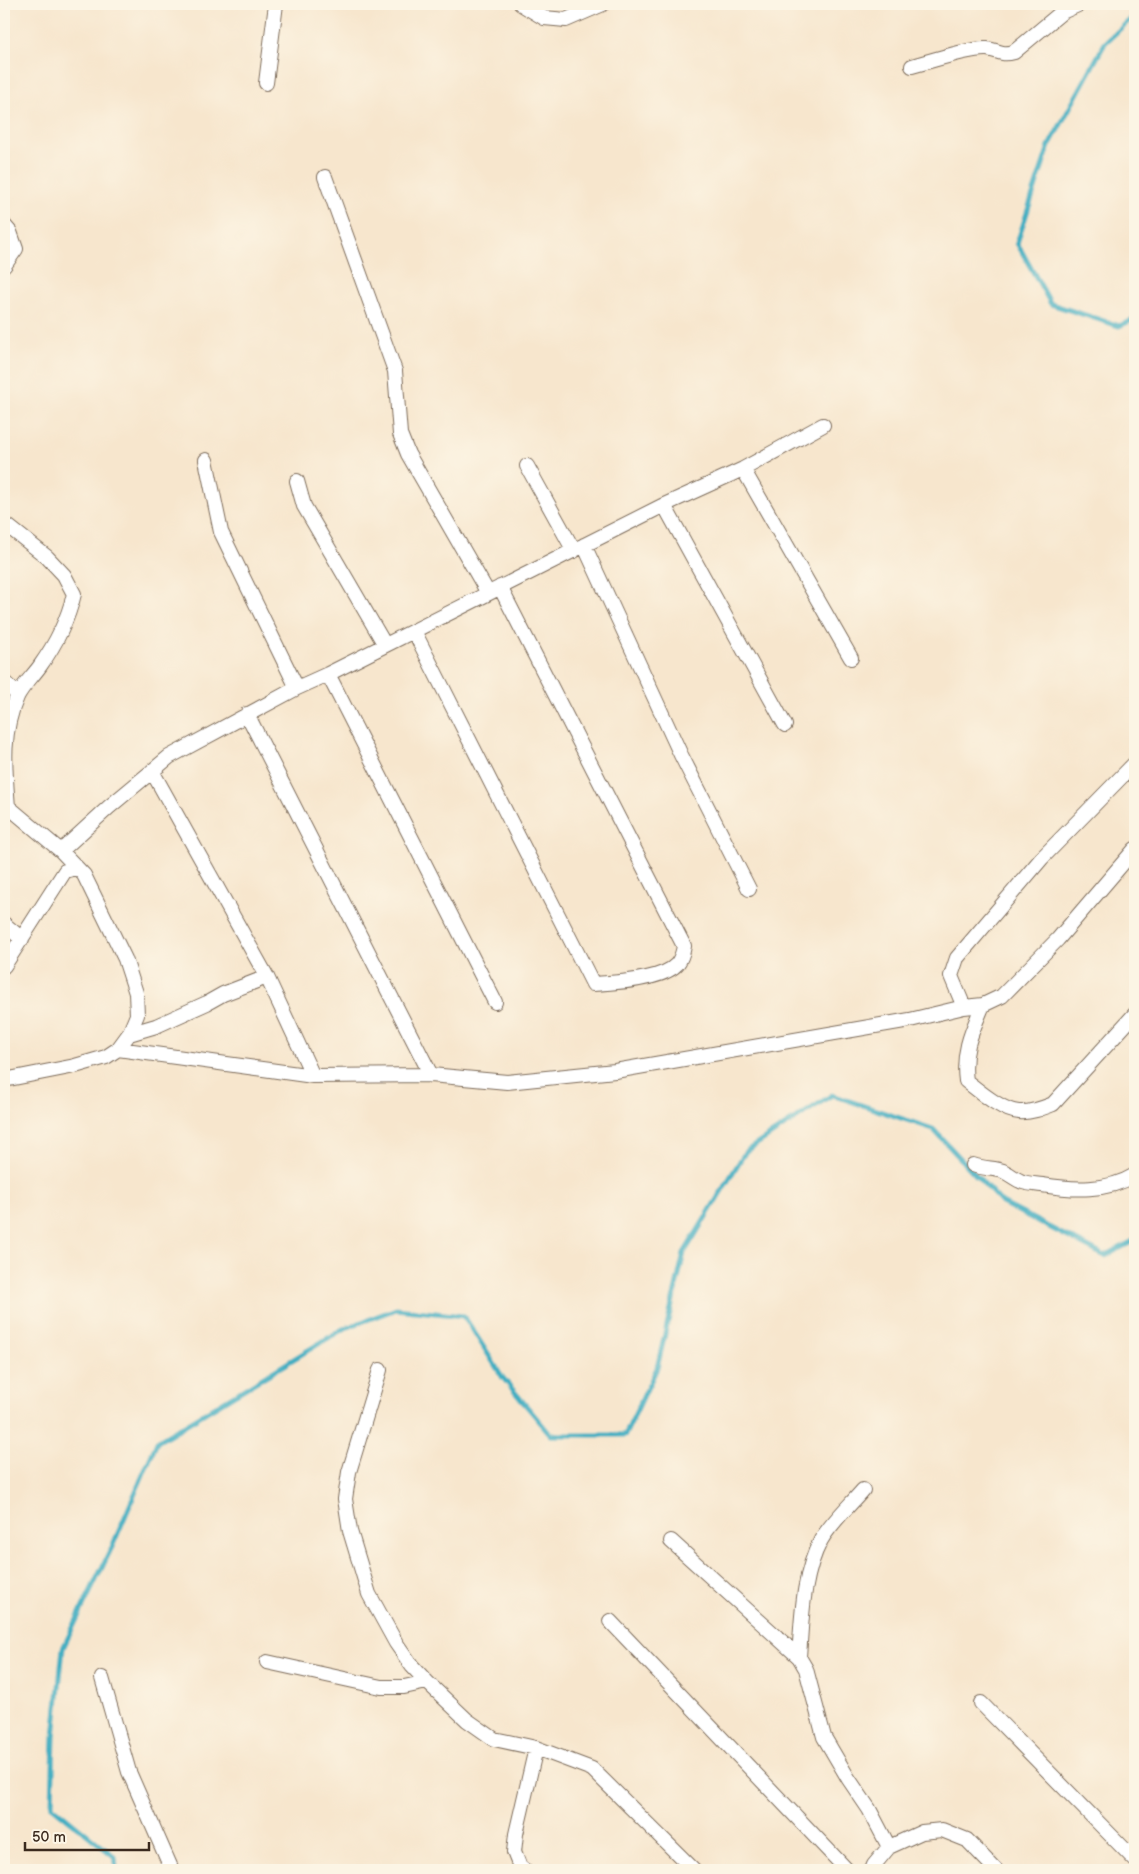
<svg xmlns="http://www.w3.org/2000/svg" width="1139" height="1874" viewBox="0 0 1139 1874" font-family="'Balsamiq Sans',sans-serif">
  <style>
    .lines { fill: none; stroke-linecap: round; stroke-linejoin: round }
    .stream { stroke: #44afc2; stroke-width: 5 }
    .street-casing { stroke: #7d6c5b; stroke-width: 16 }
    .street { stroke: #fff; stroke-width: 14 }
  </style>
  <rect width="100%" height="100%" fill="#fcf5e5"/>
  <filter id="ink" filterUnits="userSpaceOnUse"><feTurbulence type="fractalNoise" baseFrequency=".02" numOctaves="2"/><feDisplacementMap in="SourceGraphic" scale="10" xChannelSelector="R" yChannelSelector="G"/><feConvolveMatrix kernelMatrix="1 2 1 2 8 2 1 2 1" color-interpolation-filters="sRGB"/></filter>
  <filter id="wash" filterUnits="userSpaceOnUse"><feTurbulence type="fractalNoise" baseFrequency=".0096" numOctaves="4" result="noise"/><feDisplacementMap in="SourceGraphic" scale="20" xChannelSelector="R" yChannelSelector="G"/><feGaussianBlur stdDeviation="1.12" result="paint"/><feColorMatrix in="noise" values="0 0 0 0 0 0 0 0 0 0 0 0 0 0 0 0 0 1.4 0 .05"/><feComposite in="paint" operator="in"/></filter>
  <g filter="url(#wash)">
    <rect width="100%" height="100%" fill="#f7e6cd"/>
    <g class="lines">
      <path class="stream" d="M1135,15L1105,43L1049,146L1017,243L1051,304L1119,326L1135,319
        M116,1870L115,1857L52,1806L54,1737L63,1648L112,1547L157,1442L343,1329L396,1309L464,1316L503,1378L551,1435H625L657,1368L684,1253L746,1151L832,1095L933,1129L1002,1203L1105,1256L1135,1240"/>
    </g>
  </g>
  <g filter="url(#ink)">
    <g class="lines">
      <defs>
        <path id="street" d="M521,4L544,18L566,20L603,4
          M912,66C931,61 969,48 987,49C998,50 1001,56 1014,52L1062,12L1080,4
          M266,83L276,4
          M325,177L395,371L400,434L408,454L488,593
          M4,225L10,232L16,249L4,266
          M206,460L221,532L297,688
          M527,466L574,551
          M743,469L851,658
          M297,481L304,506L385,645
          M664,505L785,725
          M4,523L47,557L64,575L74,594C68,619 55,645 40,666C33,676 22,686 17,697C1,733 5,769 8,807
          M584,545L681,755L749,889
          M414,631L593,984C613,983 663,980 677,964C681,959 683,952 684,946L500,587
          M328,674L495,1002
          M4,682L18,695
          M247,714L431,1075
          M152,771L267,977L313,1076
          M4,803L61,851L84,875L125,959L136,993L137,1015L129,1034L118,1049L106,1057L75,1066L4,1080
          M61,851L109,807L169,757L297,688L328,674L664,505L743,469L823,425
          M4,924L22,939
          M4,966L65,871L76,868
          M983,1005C972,1031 962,1051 966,1081C979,1091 1002,1111 1019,1112C1031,1113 1043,1108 1053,1104L1135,1014
          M964,1007L951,976L957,958L1042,858L1135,763
          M129,1034L156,1026L207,1003L223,994L267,977
          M118,1049L313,1076L431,1075L507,1082L615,1071L910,1020L964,1007L983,1005L1002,996L1058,939L1135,849
          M973,1165C985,1169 993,1168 1003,1171C1010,1174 1016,1180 1023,1182C1029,1184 1036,1184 1042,1185C1073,1190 1107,1192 1135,1175
          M380,1370L349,1472L345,1499L350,1531L369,1594L396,1643L412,1666L427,1682L467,1720L494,1739L536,1748L592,1769L694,1870
          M671,1541L799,1657L806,1669L824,1737L848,1778L869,1809L889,1847L874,1865L872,1870
          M610,1621L847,1870
          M799,1657C802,1618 802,1576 821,1540C830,1524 851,1504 863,1490
          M267,1662L381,1687H404L427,1682
          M102,1678L129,1772L172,1870
          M981,1703L1135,1860
          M889,1847L922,1832L942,1830L967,1840L996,1870
          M524,1870L520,1867L514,1852L516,1834L536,1748"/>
      </defs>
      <use href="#street" class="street-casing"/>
      <use href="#street" class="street"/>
    </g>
  </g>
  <rect width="1139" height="1874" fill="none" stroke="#fcf5e5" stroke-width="20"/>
  <path d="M25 1842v8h124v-8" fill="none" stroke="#3b2a1e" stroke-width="2.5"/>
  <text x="32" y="1842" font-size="15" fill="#3b2a1e" stroke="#fcf5e5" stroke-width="4" paint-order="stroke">50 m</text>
</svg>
